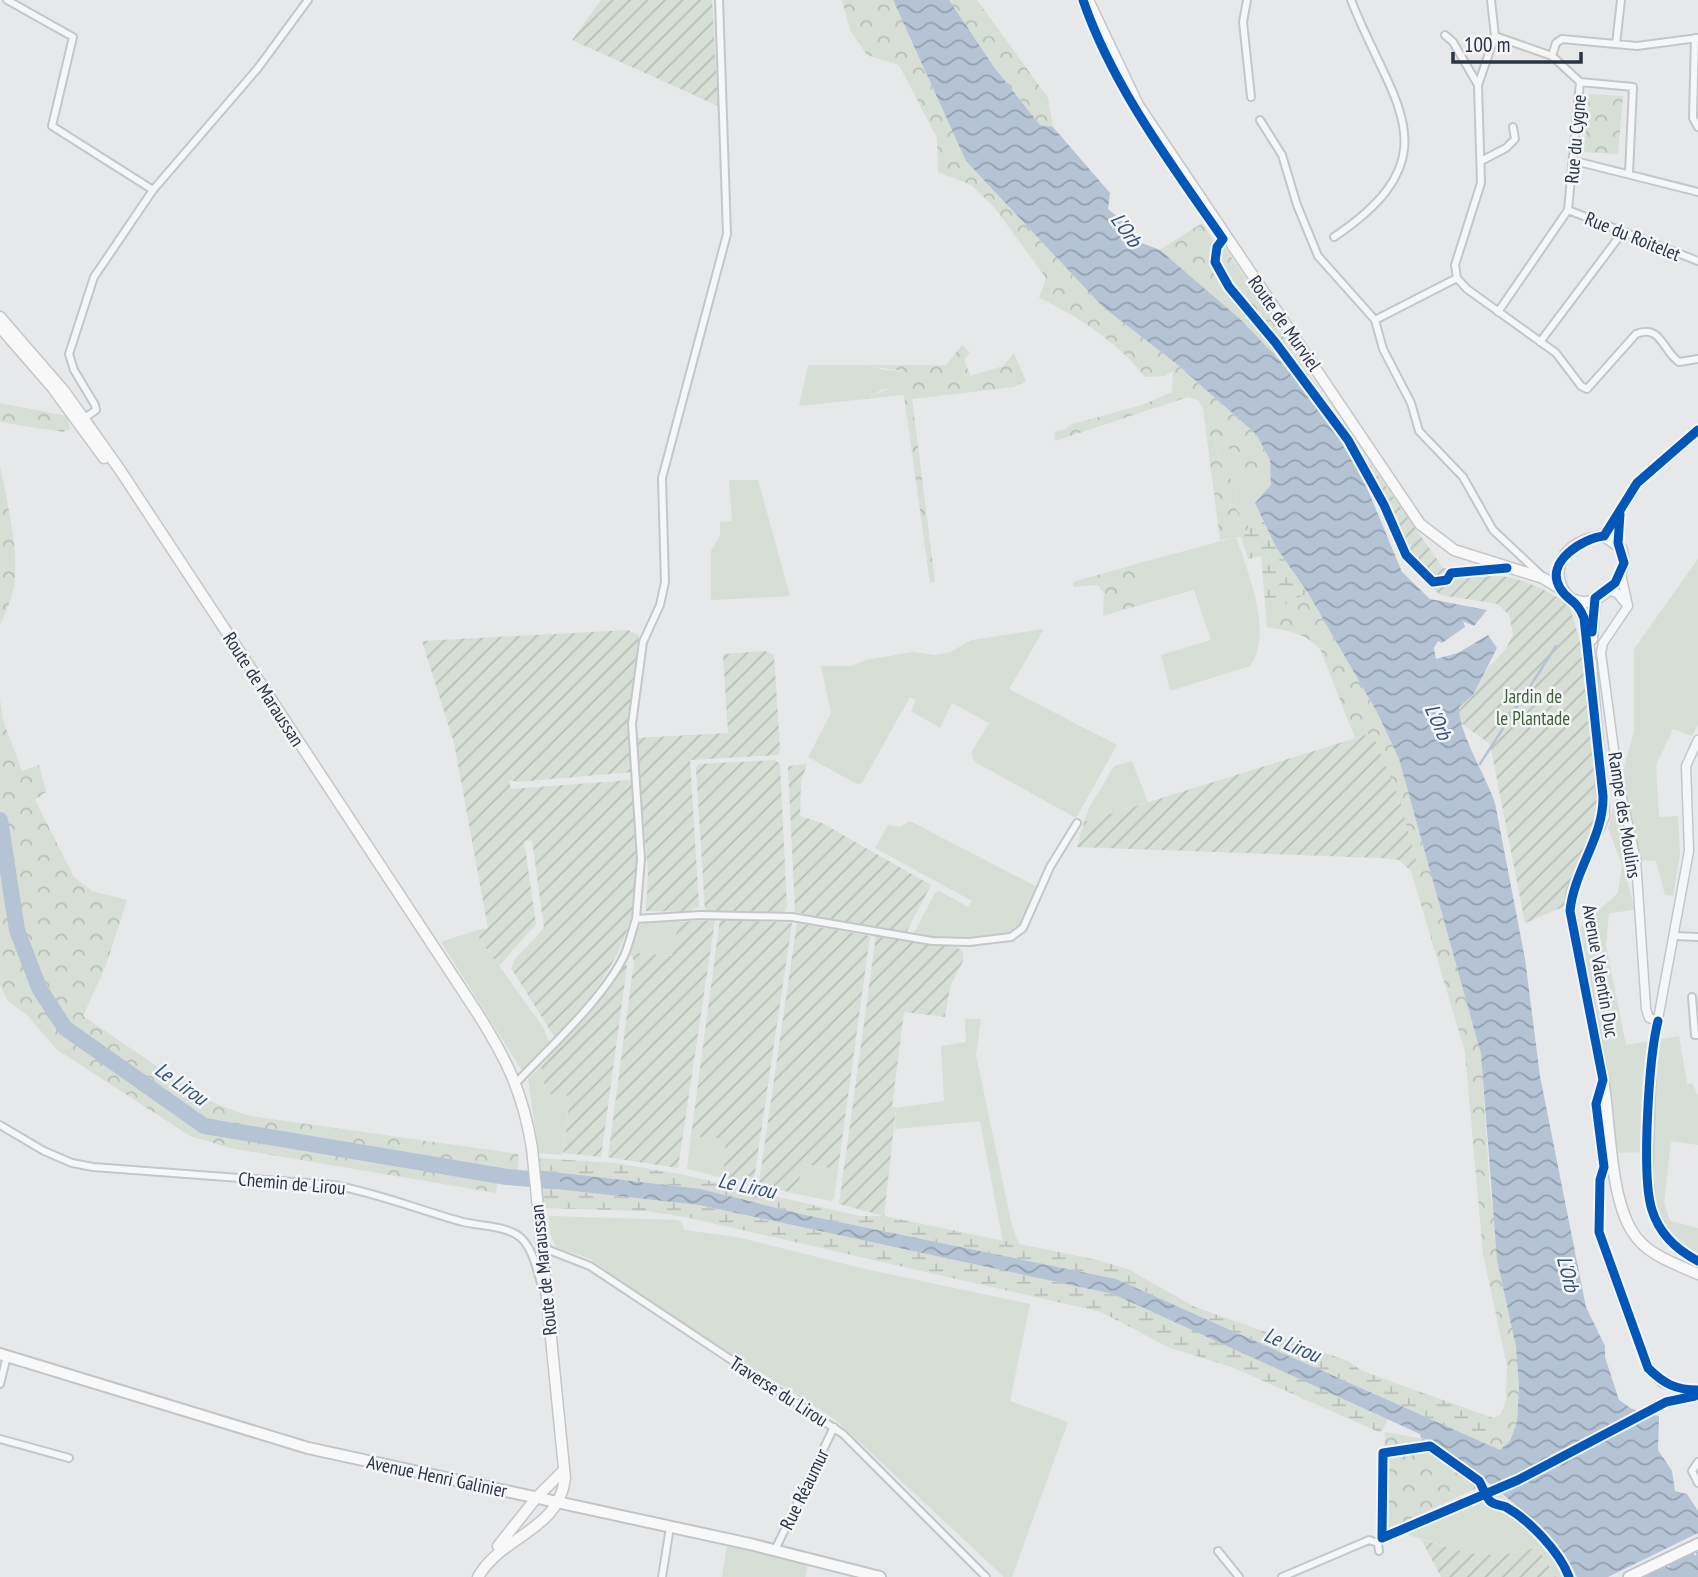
<svg xmlns="http://www.w3.org/2000/svg" width="1698" height="1577" viewBox="0 0 1698 1577" font-family="'PT Sans Narrow',sans-serif">
  <style>
    .grass { fill: #d6ded6 }
    .forest { fill: url(#forest-crowns) }
    .wetland { fill: url(#wetland-marsh) }
    .garden { fill: url(#garden-furrows) }
    .water { fill: url(#water-waves) }
    .pier { fill: #e6e8ea }
    .lines { fill: none; stroke-linecap: round; stroke-linejoin: round }
    .stream { stroke: #b4c4d5; stroke-width: 2.5 }
    .river { stroke: #b4c4d5; stroke-width: 16 }
    .minor-casing { stroke: #c4c6c8; stroke-width: 10 }
    .tertiary-casing { stroke: #c4c6c8; stroke-width: 11 }
    .secondary-casing { stroke: #c4c6c8; stroke-width: 13 }
    .primary-casing { stroke: #c2c5c8; stroke-width: 14 }
    .minor { stroke: #f5f6f7; stroke-width: 6 }
    .tertiary { stroke: #f5f6f7; stroke-width: 8 }
    .secondary { stroke: #f8f8f8; stroke-width: 10 }
    .primary { stroke: #f8f8f8; stroke-width: 10 }
    .cycleway-casing { stroke: #f4f6f9; stroke-width: 13 }
    .cycleway { stroke: #0057b8; stroke-width: 9 }
    .labels { text-anchor: middle; stroke-width: 5; stroke-linejoin: round; paint-order: stroke }
    .street-label { font-size: 19px; fill: #2b3445; stroke: #f4f6f9 }
    .park-label { font-size: 19px; fill: #3f6138; stroke: #f4f6f9 }
    .water-label { font-size: 21px; font-style: italic; fill: #34527a; stroke: #f4f6f9 }
  </style>
  <defs>
    <pattern id="forest-crowns" width="20" height="18" patternUnits="userSpaceOnUse" patternTransform="scale(1.75)"><rect width="20" height="18" fill="#d6ded6"/><path d="M2 6a3 3 0 1 1 6 0M12 15a3 3 0 1 1 6 0" fill="none" stroke="#b8bfb9"/></pattern>
    <pattern id="wetland-marsh" width="20" height="14" patternUnits="userSpaceOnUse" patternTransform="scale(1.75)"><rect width="20" height="14" fill="#d6ded6"/><path d="M1 5h8M5 5V1M11 12h8M15 12V8" fill="none" stroke="#b8bfb9"/></pattern>
    <pattern id="garden-furrows" width="10" height="10" patternUnits="userSpaceOnUse" patternTransform="scale(1.75)"><rect width="10" height="10" fill="#d6ded6"/><path d="M-1 1l2-2M0 10L10 0M9 11l2-2" fill="none" stroke="#b8bfb9"/></pattern>
    <pattern id="water-waves" width="16" height="10" patternUnits="userSpaceOnUse" patternTransform="scale(1.75)"><rect width="16" height="10" fill="#b4c4d5"/><path d="M0 5q4-4 8 0t8 0" fill="none" stroke="#93a0af"/></pattern>
  </defs>
  <rect width="100%" height="100%" fill="#e6e8ea"/>
  <path class="grass" d="M808,365H866L885,370L911,372L922,379L911,382L906,379L900,386L881,390L865,399L799,406Z
    M1216,436C1237,446 1237,482 1271,470V486L1255,503L1262,518L1248,525L1235,508L1237,492C1229,476 1212,455 1216,436Z
    M729,480H758L790,596L711,600V551L720,535V522L732,521Z
    M1236,537C1247,570 1274,633 1250,666L1170,691L1161,655L1211,640L1194,590L1147,603L1134,590L1145,573L1140,563Z
    M1698,559V724L1692,736L1673,729L1656,765L1659,817L1678,816L1680,854L1673,896L1665,895L1656,861L1644,860L1626,877L1635,910L1609,913L1606,945L1626,1045L1679,1036L1687,1084L1692,1083L1698,1096V1145L1671,1141L1664,1202L1670,1221L1698,1228V1261C1650,1236 1654,1198 1649,1152L1613,1153L1574,933L1618,893L1622,865L1608,828L1634,731V649Z
    M1044,629L1009,689L1117,745L1076,818L975,762L971,753L989,723L952,703L940,728L911,711L916,700L910,697L862,783L857,784L808,757L831,713L821,666H851L866,660L913,652L935,655L948,653L972,640Z
    M1132,761L1148,802L1084,822L1089,808L1114,766Z
    M910,821L1037,887L1016,935L963,940L913,935L935,893L939,891L968,907L972,901L875,848L888,825L900,827Z
    M652,921L679,922L673,956L629,952L639,925Z
    M474,931L543,1027L550,1044L525,1069H521L441,942Z
    M965,1019H981L976,1055L1012,1226L1019,1244L1003,1242L980,1121L895,1129L896,1108L944,1101L941,1046L966,1042Z
    M541,1066L546,1094L570,1096L562,1155L539,1153L528,1079Z
    M691,1136L727,1139L723,1178L687,1169Z
    M801,1164L838,1169L834,1198L831,1201L797,1194Z
    M549,1216L677,1220L682,1222L684,1230L737,1237L865,1269L1030,1304L1010,1401L1068,1422L1012,1577H1004L836,1420L641,1296L589,1258L556,1247L550,1233Z
    M1500,1494L1556,1544L1577,1577H1556L1537,1547C1480,1565 1462,1550 1409,1535L1406,1531Z
    M727,1545L808,1563L805,1577H722Z"/>
  <path class="forest" d="M842,0H893L966,161L1103,307L1178,365L1256,434L1270,460L1271,470C1234,484 1239,447 1216,437C1212,453 1227,476 1237,487L1235,508L1248,525L1249,532L1243,536L1220,540L1203,408L1198,400L1188,397L1055,441L1054,432L1067,429L1069,425L1142,405L1172,392L1173,371L1165,376L1145,377C1120,344 1077,315 1039,298L1046,278L994,207L971,185L938,172L937,138L899,65L867,55L850,30Z
    M949,0H977L1048,98L1053,127L1040,125L994,67Z
    M1589,94L1623,96L1618,154L1584,152Z
    M1202,223L1217,246L1222,243L1352,438L1344,442L1327,419L1160,250Z
    M962,345L970,353L964,359L970,376L1003,366L1014,353L1026,381L1014,387L912,399L935,582L930,583L904,395L865,399C879,391 896,389 906,379L911,382L922,379C905,368 885,370 866,365H946Z
    M0,403L67,416L70,429L63,432L0,422Z
    M0,466C7,502 22,560 12,595C9,605 4,615 0,625Z
    M1140,563L1145,573L1134,590L1147,603L1103,616L1104,594L1098,585L1073,587V582Z
    M1308,593L1377,712L1399,759L1481,1054L1490,1191L1516,1347L1519,1388L1517,1422L1510,1441L1500,1451L1484,1443L1493,1418L1501,1414L1506,1400L1507,1366L1483,1254L1465,1052L1411,871H1419L1372,733L1355,738L1320,649C1305,633 1288,630 1267,627L1266,614Z
    M0,699L3,720L22,771L39,765L46,792L35,800L74,877L92,891L127,900L105,968L83,1016L198,1094L221,1106L250,1116L518,1154L519,1174L382,1153L381,1161L497,1182L496,1193L230,1148L190,1136L56,1049L28,1016L7,1000L0,985Z
    M1385,1432L1429,1440L1487,1483L1380,1534Z"/>
  <path class="wetland" d="M1262,518L1276,547L1308,593L1266,614L1261,556L1248,559L1241,536L1249,532L1248,525Z
    M538,1158L614,1163L680,1174L860,1216H884L1097,1260L1128,1269L1195,1307L1348,1361L1362,1371L1493,1418L1484,1443L1116,1279L805,1215L701,1189L539,1170Z
    M538,1187L699,1205L1113,1294L1388,1419L1381,1433L1234,1368L1168,1347L1101,1312L685,1217L645,1211L544,1208Z"/>
  <path class="garden" d="M601,0H712L718,106L572,40Z
    M1352,438L1443,568L1489,571V576C1517,574 1546,590 1569,604L1587,665L1599,814L1563,907L1525,923L1490,744L1458,721L1459,707L1473,695L1485,671L1506,649L1513,634L1509,615L1498,604L1440,595L1409,567L1344,443Z
    M628,630L639,636L630,701L632,772L518,782L509,780L511,789L631,780L632,785C642,869 645,922 593,993C582,1008 570,1026 555,1038L511,968L515,959L544,928L532,840L524,841L536,924L499,966L474,931L488,928L454,743L422,641Z
    M765,651L774,655L780,750L778,755L690,760L699,906L689,912L646,911L648,873L636,738L728,733L723,654Z
    M1372,733L1400,801L1419,871H1411L1399,860L1380,858L1077,847L1084,822Z
    M775,760L780,764L787,908L784,912L705,911L696,768L699,764Z
    M807,764L801,781L800,816L822,823L931,885L906,933L795,912L788,766Z
    M720,919L792,923L754,1179L751,1181L723,1178L726,1139L691,1136Z
    M715,920L678,1168L611,1158L608,1157L634,961L629,952L672,956L679,922Z
    M797,923L870,936L838,1169L802,1164L797,1194L760,1185L759,1182Z
    M876,936L956,946L963,952V961L950,987L945,1017L904,1012L892,1107L896,1108L884,1216L839,1204Z
    M624,963L627,966L601,1157L563,1153L570,1096L546,1094L541,1066L617,975Z
    M1421,1539C1467,1554 1490,1562 1537,1547L1556,1577H1441Z"/>
  <path class="water" d="M893,0H949L994,67L1040,125L1053,127L1110,193L1108,209L1123,221L1129,238L1160,250L1241,320L1280,361L1327,419L1362,476L1402,572L1430,599L1487,610L1474,626L1463,621L1465,627L1442,643L1438,641L1434,648L1436,659L1458,653L1488,635L1497,648L1473,695L1459,707C1458,732 1486,776 1495,803L1525,959L1540,1076L1586,1307L1605,1346V1357L1619,1400L1632,1409L1659,1416L1658,1450L1672,1471L1675,1491L1687,1494L1698,1511V1577H1577C1548,1521 1480,1477 1429,1440L1421,1438L1420,1434L1113,1294L699,1205L538,1187L537,1170L701,1189L805,1215L1116,1279L1500,1450L1510,1441L1517,1422L1519,1388L1516,1347L1497,1259L1481,1054L1399,759L1377,712L1308,593L1276,547L1255,503L1271,485L1270,460L1256,434L1178,365L1103,307L966,161Z"/>
  <path class="pier" d="M1643,1408L1654,1411L1519,1483L1493,1492L1488,1488L1516,1477Z
    M1698,1533L1696,1556L1692,1553L1670,1564L1669,1568L1666,1566L1644,1577H1608Z"/>
  <g class="lines">
    <path class="stream" d="M1480,764L1556,646"/>
    <path class="river" d="M0,820L17,930L39,988L65,1028L204,1126L507,1177L552,1181"/>
    <defs>
      <path id="minor" d="M7,0L73,37L52,126L153,190
        M1247,0L1243,22L1251,97
        M1491,0L1495,36L1478,85L1481,183L1455,265L1457,278L1467,289L1556,353L1581,386L1587,389L1636,334C1661,324 1662,350 1679,362L1698,359
        M1445,35L1453,42L1478,85
        M1495,36L1552,56L1580,82
        M1695,38L1693,118L1698,127
        M1616,44L1621,0
        M1552,56L1556,43L1562,39L1637,46L1698,38
        M1580,82L1633,87L1629,173
        M1260,120L1282,155L1297,205L1318,256L1375,320L1383,349L1411,403L1419,431L1463,477L1493,530L1542,576
        M1481,161L1506,148L1515,139L1513,127
        M1575,161L1698,192
        M1568,210L1698,261
        M1334,237C1456,155 1391,103 1351,0
        M1498,312L1568,210L1580,82
        M1375,320L1457,278
        M1540,342L1622,233
        M83,419L96,410L95,405L74,370L69,354L94,277L153,190L258,68L308,0
        M636,919L641,859L632,724L643,642L660,605L665,582L662,478L727,234L719,0
        M1675,936L1698,937
        M1692,997L1695,1035H1698
        M517,1082C550,1047 603,999 624,956C629,945 632,931 636,919L701,915L792,917L932,941L969,942L1011,937L1023,928L1050,867L1077,823
        M1602,1084L1596,1104L1604,1167L1600,1180L1599,1232L1613,1276L1648,1368L1662,1383L1673,1387L1698,1390
        M0,1125L44,1151L72,1163L93,1167L333,1185C378,1193 419,1210 463,1222C480,1226 507,1226 520,1237C533,1248 537,1271 542,1286
        M541,1247L590,1266L843,1434L986,1577
        M0,1384L7,1356
        M0,1439L69,1458
        M1698,1462L1692,1471L1698,1483
        M775,1550L834,1427
        M1218,1551L1239,1577
        M662,1577L670,1527
        M1282,1577L1369,1540L1378,1543L1379,1551"/>
      <path id="tertiary" d="M1604,536L1637,483L1698,430
        M1618,543L1620,514
        M1621,574L1628,606L1603,643L1601,653L1618,780L1636,860L1646,1009L1649,1018L1658,1021
        M1607,590L1617,593L1626,604
        M1698,740L1686,766L1689,851L1652,1052L1648,1177L1652,1210L1664,1232L1677,1248L1698,1261"/>
      <path id="secondary" d="M1088,0L1138,105L1420,524L1454,550L1543,578L1559,588
        M0,317L64,391L120,470L476,1011C506,1058 523,1092 532,1148L565,1478C559,1531 502,1535 478,1577
        M0,327L52,387L104,458
        M1604,536L1621,548C1626,562 1623,573 1614,584C1566,641 1523,545 1604,536Z
        M1575,600L1584,618L1591,664L1604,816L1572,892L1570,911C1581,967 1593,1023 1603,1079C1610,1121 1610,1197 1632,1231C1646,1255 1674,1263 1698,1274
        M1592,639L1595,598
        M498,1546L537,1497L564,1470"/>
      <path id="primary" d="M0,1354L308,1448L750,1544L880,1577
        M1629,1577L1698,1544"/>
    </defs>
    <use href="#minor" class="minor-casing"/>
    <use href="#tertiary" class="tertiary-casing"/>
    <use href="#secondary" class="secondary-casing"/>
    <use href="#primary" class="primary-casing"/>
    <use href="#minor" class="minor"/>
    <use href="#tertiary" class="tertiary"/>
    <use href="#secondary" class="secondary"/>
    <use href="#primary" class="primary"/>
    <defs>
      <path id="cycleway" d="M1083,0C1113,87 1171,164 1223,239L1217,247L1215,262L1229,287L1275,342L1348,440L1384,505L1406,555L1433,582L1447,580L1451,573L1507,568
        M1698,430L1637,483L1604,536C1583,538 1544,562 1560,588C1568,602 1576,598 1584,618L1603,796C1604,837 1574,870 1570,911L1603,1080L1596,1104L1604,1167L1600,1180L1599,1232L1648,1368C1664,1384 1676,1390 1698,1390
        M1592,632L1595,598L1615,583L1624,563L1618,543L1620,514
        M1658,1021C1649,1057 1641,1177 1652,1210C1659,1233 1677,1250 1698,1261
        M1569,1577C1560,1552 1529,1520 1506,1507C1501,1505 1494,1505 1490,1501C1485,1496 1483,1487 1479,1481L1430,1446L1383,1453L1382,1538L1518,1480L1666,1402L1695,1396"/>
    </defs>
    <use href="#cycleway" class="cycleway-casing"/>
    <use href="#cycleway" class="cycleway"/>
  </g>
  <g class="labels">
    <g class="street-label">
      <text transform="translate(1575 139) rotate(-85)" y="7">Rue du Cygne</text>
      <text transform="translate(1633 236) rotate(22)" y="7">Rue du Roitelet</text>
      <text transform="translate(1285 323) rotate(55)" y="7">Route de Murviel</text>
      <text transform="translate(264 689) rotate(57)" y="7">Route de Maraussan</text>
      <text transform="translate(1625 815) rotate(81)" y="7">Rampe des Moulins</text>
      <text transform="translate(1601 971) rotate(80)" y="7">Avenue Valentin Duc</text>
      <text transform="translate(292 1183) rotate(5)" y="7">Chemin de Lirou</text>
      <text transform="translate(543 1270) rotate(-96)" y="7">Route de Maraussan</text>
      <text transform="translate(779 1391) rotate(33)" y="7">Traverse du Lirou</text>
      <text transform="translate(437 1476) rotate(12)" y="7">Avenue Henri Galinier</text>
      <text transform="translate(804 1489) rotate(-64)" y="7">Rue Réaumur</text>
    </g>
    <g class="park-label">
      <text x="1533" y="703">Jardin de<tspan x="1533" dy="22">le Plantade</tspan></text>
    </g>
    <g class="water-label">
      <text transform="translate(1126 230) rotate(54)" y="7">L'Orb</text>
      <text transform="translate(1438 722) rotate(66)" y="7">L'Orb</text>
      <text transform="translate(181 1084) rotate(35)" y="7">Le Lirou</text>
      <text transform="translate(747 1186) rotate(12)" y="7">Le Lirou</text>
      <text transform="translate(1568 1274) rotate(76)" y="7">L'Orb</text>
      <text transform="translate(1292 1345) rotate(23)" y="7">Le Lirou</text>
    </g>
  </g>
  <path d="M1453 52v10h128v-10" fill="none" stroke="#2b3445" stroke-width="3.5"/>
  <text x="1464" y="52" font-size="21" fill="#2b3445" stroke="#f4f6f9" stroke-width="5" paint-order="stroke">100 m</text>
</svg>
